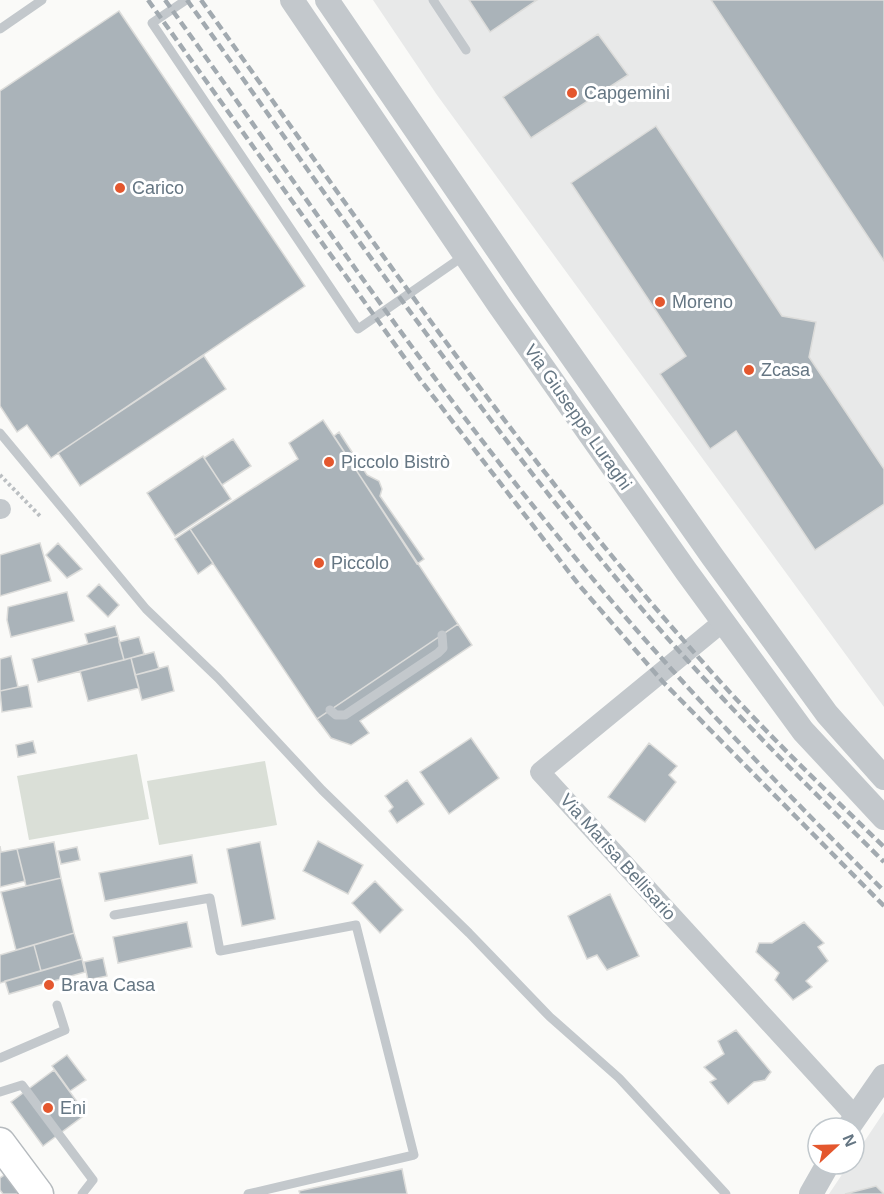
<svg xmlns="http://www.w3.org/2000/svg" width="884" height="1194" viewBox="0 0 884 1194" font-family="Helvetica,sans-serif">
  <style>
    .built { fill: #e8e9e9 }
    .green { fill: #dadfd7 }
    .building { fill: #aab3b9; stroke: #dcdcda; stroke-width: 1.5 }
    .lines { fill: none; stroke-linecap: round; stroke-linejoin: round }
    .primary-casing { stroke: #b5babe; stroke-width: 33 }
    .path { stroke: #bbbfc2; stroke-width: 4; stroke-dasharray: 3 3; stroke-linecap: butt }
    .service { stroke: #c3c8cc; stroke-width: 9 }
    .minor { stroke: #c3c8cc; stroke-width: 20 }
    .tertiary { stroke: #c3c8cc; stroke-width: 24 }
    .primary { stroke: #fff; stroke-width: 30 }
    .rail { stroke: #a2aab0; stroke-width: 4.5; stroke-dasharray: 9 4.5; stroke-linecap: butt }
    .poi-dot { fill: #e4572e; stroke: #fff; stroke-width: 2 }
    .labels { text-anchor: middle; stroke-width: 6; stroke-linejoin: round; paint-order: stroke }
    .poi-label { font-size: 18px; fill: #657683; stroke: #fff; text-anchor: start }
    .street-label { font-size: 18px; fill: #657683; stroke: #fff }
  </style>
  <rect width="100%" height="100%" fill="#fafaf8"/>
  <path class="built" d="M373,0H884V707L437,95Z
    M884,1112V1194H829L849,1164H854V1157Z"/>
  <path class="green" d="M137,754L149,819L29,840L17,776Z
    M265,761L277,825L159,845L147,781Z"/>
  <path class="building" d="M469,0H537L490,32Z
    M711,0H884V261Z
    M119,11L305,286L51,458L27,425L17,432L0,406V91Z
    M598,34L628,75L531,138L503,97Z
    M656,126L782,316L816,322L809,357L884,469V504L815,550L736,431L710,449L660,374L686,356L571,183Z
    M204,356L226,389L80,486L58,453Z
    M323,420L458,624L317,719L190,529L298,459L289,443Z
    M339,432L367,475L379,481L382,489L380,496L424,559L417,564L334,436Z
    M233,439L251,466L222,485L204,458Z
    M203,456L231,499L175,536L147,493Z
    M190,529L213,563L198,574L175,539Z
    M40,543L51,581L0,596V555Z
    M58,543L82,569L67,578L46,555Z
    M99,584L119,605L108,617L87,596Z
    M67,592L74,621L11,637L7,620L8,607Z
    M458,624L472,645L360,721L369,733L351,745L331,738L317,719Z
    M115,626L118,636L88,644L85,634Z
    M118,636L124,660L38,682L32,659Z
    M139,637L144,654L124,660L119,642Z
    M154,652L159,669L135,675L131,658Z
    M11,656L18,687L0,691V659Z
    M131,658L139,688L88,701L80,671Z
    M168,666L174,691L142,700L135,675Z
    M28,685L32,707L2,712L0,691Z
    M471,738L499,778L449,814L420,772Z
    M33,741L36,753L18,757L16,745Z
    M649,743L677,766L669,775L676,782L645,822L608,797Z
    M407,780L424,804L397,823L389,811L393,807L385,796Z
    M318,841L363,865L348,894L303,871Z
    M54,842L61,878L26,886L17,849Z
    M260,842L275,919L242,926L227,849Z
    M0,846L1,852L17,849L25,881L0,887Z
    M77,847L80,860L61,864L58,851Z
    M192,855L197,883L105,901L99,873Z
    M61,878L74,933L16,950L1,892Z
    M375,881L403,910L380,933L352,903Z
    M610,894L639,956L607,970L597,955L587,959L568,916Z
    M187,922L192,947L118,963L113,937Z
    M804,922L824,943L818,947L828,961L806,981L812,987L793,1000L775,980L779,973L756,952L759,943H772Z
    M74,933L82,959L41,971L34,945Z
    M34,945L41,971L0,983V955Z
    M103,958L107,976L88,980L84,962Z
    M82,959L85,972L9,994L5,981Z
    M736,1030L771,1072L765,1080L754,1082L728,1104L710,1082L716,1079L704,1067L724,1054L718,1041Z
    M67,1055L86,1080L70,1091L52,1066Z
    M54,1070L86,1114L43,1146L11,1102Z
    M402,1169L407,1194H300L299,1191Z
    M6,1174L21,1194H3L0,1190V1178Z
    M876,1186L884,1194H845Z"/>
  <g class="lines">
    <defs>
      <path id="primary" d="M0,1143L38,1194"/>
    </defs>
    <use href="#primary" class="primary-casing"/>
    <path class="path" d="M0,475L40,516"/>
    <path class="service" d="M186,0L152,23L358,329L465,255
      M433,0L466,50
      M0,29L42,0
      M0,433L146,609L218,678L322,790L469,933L550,1017L619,1078L726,1194
      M330,710L336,715H345L438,653L443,648L442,635
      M114,915L210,898L220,951L356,925L414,1155L248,1194
      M0,1058L65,1030L57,1005
      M0,1092L22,1085L93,1180L82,1194"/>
    <path class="minor" d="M0,509H1
      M724,621L540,772L855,1116"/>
    <path class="tertiary" d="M292,0L499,305L686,571L803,731L884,818
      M327,0L525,290L712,556L827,714L884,778
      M848,1128L884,1076
      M811,1194L828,1164"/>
    <use href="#primary" class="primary"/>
    <path class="rail" d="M148,0L419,378L579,585L663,682L884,906
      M165,0C295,181 419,367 560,539C661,664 771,778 884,891
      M187,0C326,195 463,393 616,578C699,679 792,770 884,862
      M201,0C368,234 531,474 726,688C776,743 831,795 884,847"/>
  </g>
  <g class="poi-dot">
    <circle cx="572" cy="93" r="6"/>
    <circle cx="120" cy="188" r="6"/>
    <circle cx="660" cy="302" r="6"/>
    <circle cx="749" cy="370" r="6"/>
    <circle cx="329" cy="462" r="6"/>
    <circle cx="319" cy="563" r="6"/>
    <circle cx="49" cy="985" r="6"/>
    <circle cx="48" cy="1108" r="6"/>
  </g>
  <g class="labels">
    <g class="poi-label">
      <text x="584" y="99">Capgemini</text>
      <text x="132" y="194">Carico</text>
      <text x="672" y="308">Moreno</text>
      <text x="761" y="376">Zcasa</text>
      <text x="341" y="468">Piccolo Bistrò</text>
      <text x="331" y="569">Piccolo</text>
      <text x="61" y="991">Brava Casa</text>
      <text x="60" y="1114">Eni</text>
    </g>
    <g class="street-label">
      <text transform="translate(578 417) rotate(55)" y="6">Via Giuseppe Luraghi</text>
      <text transform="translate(618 857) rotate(48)" y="6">Via Marisa Bellisario</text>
    </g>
  </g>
  <g transform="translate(836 1146) rotate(68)"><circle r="28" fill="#ffffff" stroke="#c1c8cd" stroke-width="1.5"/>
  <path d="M0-4.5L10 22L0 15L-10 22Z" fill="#e4572e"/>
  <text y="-9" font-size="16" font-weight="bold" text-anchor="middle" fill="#657683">N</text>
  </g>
</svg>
